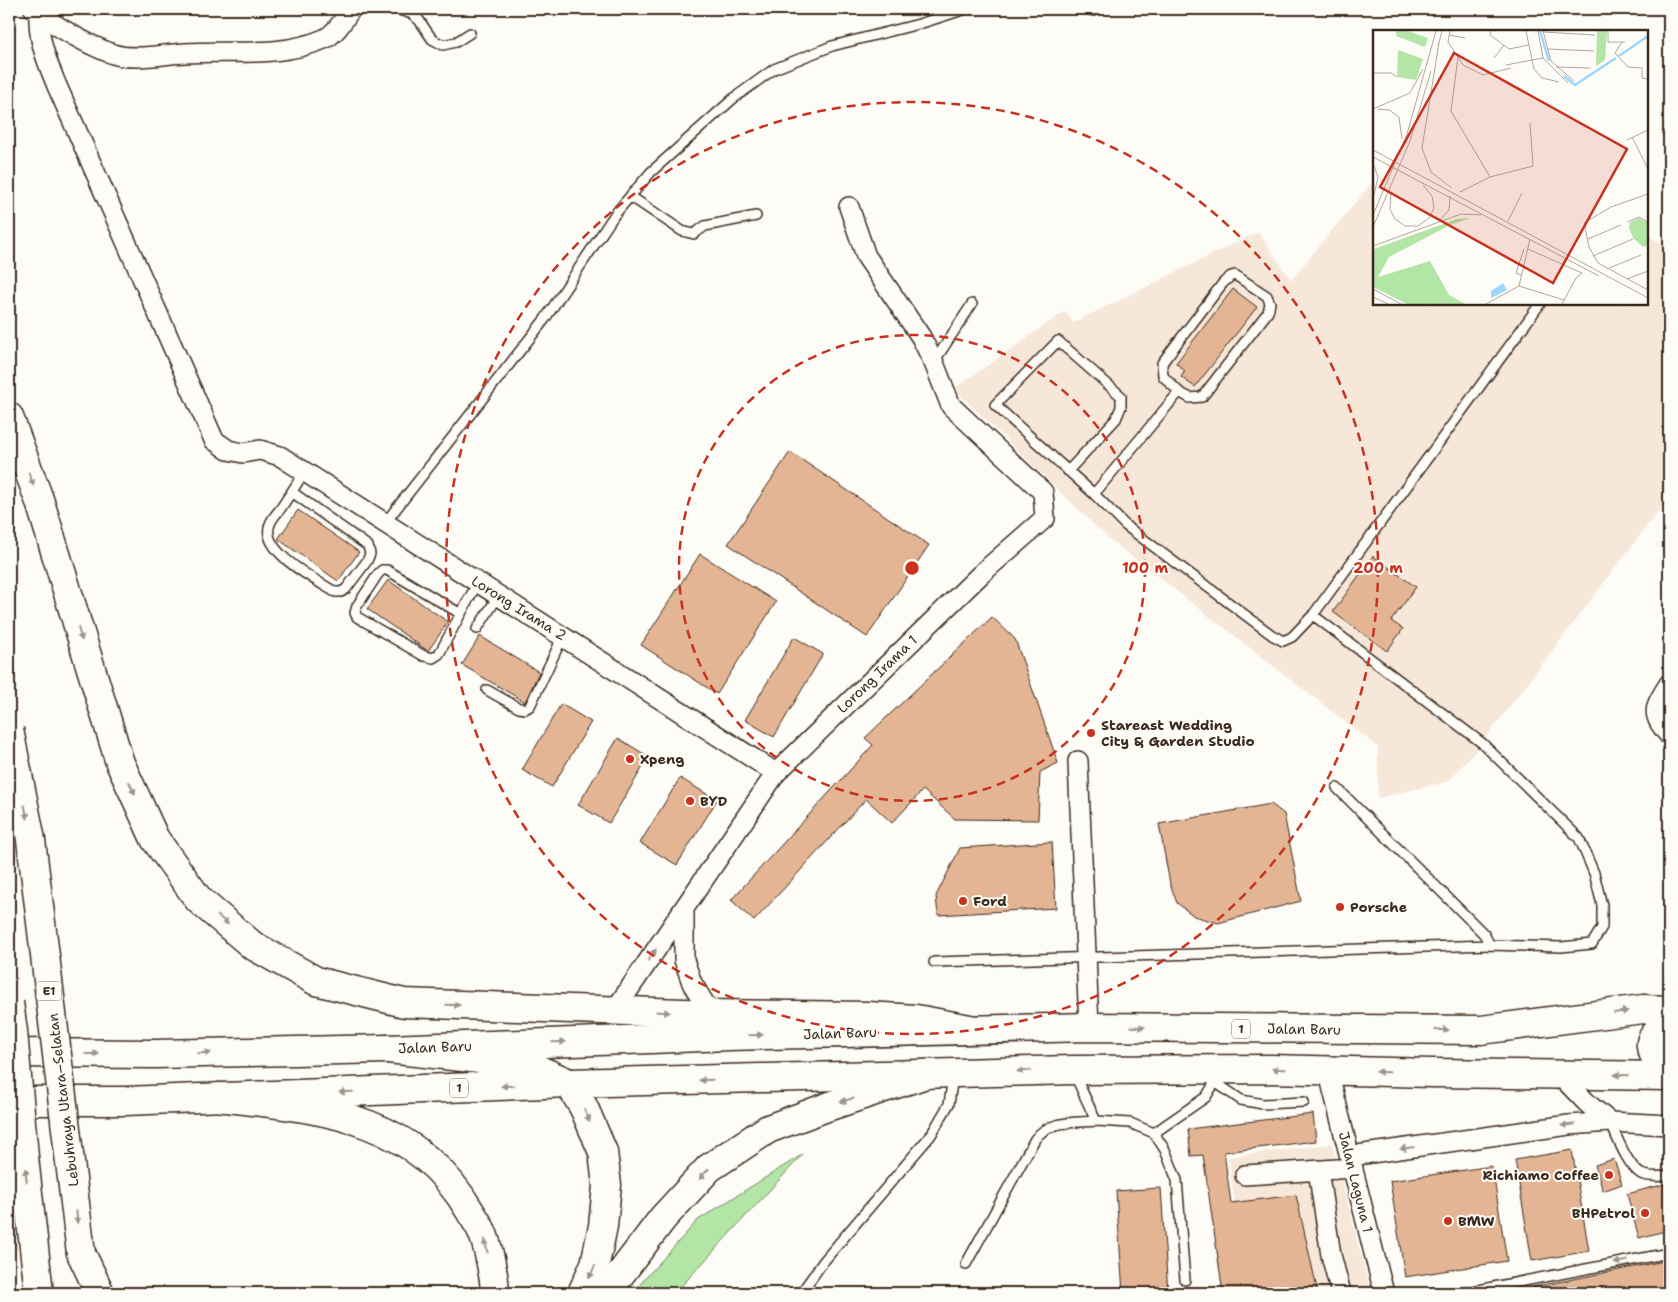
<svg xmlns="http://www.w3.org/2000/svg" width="1678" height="1302" viewBox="0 0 1678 1302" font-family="'Shantell Sans',sans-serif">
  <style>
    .built { fill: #f6e7d9 }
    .green { fill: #b3e5a6; stroke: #778862 }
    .building { fill: #e4b594; stroke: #3b2a1e }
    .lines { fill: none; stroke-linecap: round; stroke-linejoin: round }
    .service-casing { stroke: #3b2a1e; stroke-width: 12 }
    .minor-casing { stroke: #3b2a1e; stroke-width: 22 }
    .trunk-casing { stroke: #3b2a1e; stroke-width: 31 }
    .motorway-casing { stroke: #3b2a1e; stroke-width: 31 }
    .service { stroke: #fdfcf7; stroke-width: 9 }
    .minor { stroke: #fdfcf7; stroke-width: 19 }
    .trunk { stroke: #fdfcf7; stroke-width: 28 }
    .motorway { stroke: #fdfcf7; stroke-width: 28 }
    .motorway-bridge-casing { stroke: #3b2a1e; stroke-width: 31; stroke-linecap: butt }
    .motorway-bridge { stroke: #fdfcf7; stroke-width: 28 }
    .oneway { fill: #9c938a }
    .ring { fill: none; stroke: #c8321e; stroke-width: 2.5; stroke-dasharray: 9 6 }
    .poi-dot { fill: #c8321e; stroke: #fdfcf7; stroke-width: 2 }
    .labels { text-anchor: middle; stroke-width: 4; stroke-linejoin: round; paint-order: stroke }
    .shield { fill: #fdfcf7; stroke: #75695f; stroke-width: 1 }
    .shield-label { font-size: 12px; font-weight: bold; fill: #3b2a1e }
    .street-label { font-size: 14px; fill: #3b2a1e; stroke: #fdfcf7 }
    .poi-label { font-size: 14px; font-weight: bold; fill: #3b2a1e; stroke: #fdfcf7; text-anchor: start }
    .inset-river { fill: none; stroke: #9fd6fe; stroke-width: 2.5 }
    .inset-road { fill: none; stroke: #afa8a0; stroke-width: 1 }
    .view { fill: #c8321e; fill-opacity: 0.15; stroke: #c8321e; stroke-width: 2.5 }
    .inset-edge { fill: none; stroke: #3b2a1e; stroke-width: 2.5 }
    .centre { fill: #c8321e; stroke: #fdfcf7; stroke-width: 2.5 }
    .ring-label { font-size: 15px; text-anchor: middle; font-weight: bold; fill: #c8321e; stroke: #fdfcf7; stroke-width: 4; stroke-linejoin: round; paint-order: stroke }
  </style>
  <rect width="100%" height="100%" fill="#fdfcf7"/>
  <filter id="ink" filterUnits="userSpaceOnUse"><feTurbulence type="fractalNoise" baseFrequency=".02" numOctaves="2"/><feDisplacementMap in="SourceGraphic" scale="10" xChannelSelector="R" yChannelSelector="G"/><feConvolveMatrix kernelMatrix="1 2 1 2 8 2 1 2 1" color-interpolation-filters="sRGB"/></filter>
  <g filter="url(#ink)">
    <path class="built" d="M1374,180V304H1647V234L1669,250V497L1482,743L1449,781L1378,798V747L1107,537L954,389L1065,311L1073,323L1258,232L1291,280Z
      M1332,1144L1371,1293H1248L1228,1157Z"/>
    <path class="green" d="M803,1154L675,1293H632L698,1220Z"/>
    <path class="building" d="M1233,289L1257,307L1195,387L1181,377L1185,371L1176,363Z
      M790,452L929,545L867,637L728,544Z
      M298,510L359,552L338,581L278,539Z
      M700,554L776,602L717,694L641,645Z
      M1373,556L1416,587L1391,621L1403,629L1387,651L1333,612Z
      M388,580L448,622L428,651L367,609Z
      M992,617L1015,639L1058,763L1040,772L1038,820L955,819L923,790L892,823L866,799L754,921L731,900L873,745L865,738Z
      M480,636L539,672L525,702L462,665Z
      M794,637L823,654L774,737L745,720Z
      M561,704L591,722L552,787L522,770Z
      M618,738L649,757L609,823L578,805Z
      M680,778L717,800L677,865L640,843Z
      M1271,804L1284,814L1301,901L1218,923L1194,916L1177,903L1170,884L1159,824Z
      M1052,842L1056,908L938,915L936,896L960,848Z
      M1313,1114L1316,1141L1224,1152L1231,1203L1296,1195L1318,1293H1223L1203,1155L1191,1156L1188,1129Z
      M1572,1150L1589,1251L1532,1261L1515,1160Z
      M1614,1159L1622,1184L1603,1191L1595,1165Z
      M1492,1166L1507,1261L1405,1277L1390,1181Z
      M1669,1183V1230L1639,1238L1627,1194Z
      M1161,1188L1168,1293H1123L1116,1191Z
      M1669,1260V1293H1534L1533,1287Z"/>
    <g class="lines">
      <defs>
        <path id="service" d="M396,9L412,14L419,20L432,39L443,45L456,42L470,33
          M1088,9L1094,11
          M630,196L682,231L694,234L705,226L756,216
          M1235,275L1267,296L1270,303L1268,312L1202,397L1190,398L1179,392L1163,376L1162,363L1223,283L1231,276Z
          M934,362L972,304
          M1068,471L1116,419L1121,407V396L1058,341L995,405L1094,494L1126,526L1272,635L1283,641L1292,637L1313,615L1540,304
          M292,492L368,546L370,554L367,561L346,589L341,592H335C316,580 259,551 270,524C272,518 278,512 281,508C289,496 297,484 304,472
          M1094,494L1179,392
          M385,523L545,319L615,214L651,172L734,98L774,69L832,46L919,24L966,9
          M461,614L387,570H382L378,574L357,606L355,613L357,617L424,656L433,658L439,654L478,582
          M477,629L499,595
          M487,690L519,708L525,709L530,706L563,636
          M1337,788L1484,934L1490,945
          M934,962L1490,945L1561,947L1592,944L1602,927V905L1594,873L1579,838L1482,743L1313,615
          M1074,1073L1096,1121L1130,1123L1154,1133L1165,1150L1177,1180L1185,1280
          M1218,1074L1215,1082L1241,1100L1263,1104L1304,1102
          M1610,1122C1617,1137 1627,1165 1641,1174C1648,1177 1662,1177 1669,1175
          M1154,1133L1206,1097L1215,1082
          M966,1264L1035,1139C1049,1120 1075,1123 1096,1121
          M801,1293L823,1262L931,1135L949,1104L953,1076
          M1462,1293L1669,1253"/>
        <path id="minor" d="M34,9L39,14C38,42 47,61 57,86L214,440L228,450L243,453L260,450L280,456L776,773
          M39,14C61,29 88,45 113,54C134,61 163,54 185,53C231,50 280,58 324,39C336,34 344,19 351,9
          M1669,684C1654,708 1650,713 1669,735
          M1078,761L1089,1027
          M684,910V960L692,983L711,1014
          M615,1010L776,773L981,574L1045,518L1043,492L951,406L934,363L921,337L866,256L849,207
          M1328,1070L1384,1293
          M1559,1074L1588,1104L1610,1122
          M1350,1156L1569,1125L1610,1122L1669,1125
          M1318,1170L1331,1255L1341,1293
          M1245,1175L1353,1168"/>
        <path id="trunk" d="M1669,1023C1640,1042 1650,1051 1669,1073
          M9,1053L155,1054L388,1049L728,1036L1089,1027L1481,1030L1643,1009L1669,1010
          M9,1101H125L569,1083L1073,1070L1270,1069L1432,1073L1669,1076"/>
        <path id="motorway" d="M9,417L40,502L120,763L155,839L199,900L252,945L316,981L404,1003L711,1014L868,1016L916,1019L970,1029
          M388,1049L526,1064L569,1083L584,1108L603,1152L607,1185L603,1226L595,1264L582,1293
          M219,1097C320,1109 413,1114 470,1211C474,1218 480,1226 483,1234C488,1246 495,1280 495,1293
          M81,1253L100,1293
          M606,1293L663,1218L709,1168L768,1129L827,1107L926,1074"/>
      </defs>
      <use href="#service" class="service-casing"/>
      <use href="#minor" class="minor-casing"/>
      <use href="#trunk" class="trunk-casing"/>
      <use href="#motorway" class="motorway-casing"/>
      <use href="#service" class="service"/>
      <use href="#minor" class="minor"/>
      <use href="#trunk" class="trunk"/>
      <use href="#motorway" class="motorway"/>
      <defs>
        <path id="motorway-bridge" d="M9,730L31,840L81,1253
          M9,1003L13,1031L24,1157L39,1293"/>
      </defs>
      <use href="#motorway-bridge" class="motorway-bridge-casing"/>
      <use href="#motorway-bridge" class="motorway-bridge"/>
    </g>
    <defs><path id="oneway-solid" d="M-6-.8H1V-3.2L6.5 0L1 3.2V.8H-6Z" transform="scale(1.25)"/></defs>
    <g class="oneway">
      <use href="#oneway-solid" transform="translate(31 479) rotate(70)"/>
      <use href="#oneway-solid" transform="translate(80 634) rotate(73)"/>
      <use href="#oneway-solid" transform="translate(132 788) rotate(65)"/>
      <use href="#oneway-solid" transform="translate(26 812) rotate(78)"/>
      <use href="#oneway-solid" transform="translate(223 920) rotate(40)"/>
      <use href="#oneway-solid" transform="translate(652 955) rotate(-55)"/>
      <use href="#oneway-solid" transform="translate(453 1005) rotate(2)"/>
      <use href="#oneway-solid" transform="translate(663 1012) rotate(3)"/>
      <use href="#oneway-solid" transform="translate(1621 1012) rotate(-8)"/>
      <use href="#oneway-solid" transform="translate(1138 1027) rotate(1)"/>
      <use href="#oneway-solid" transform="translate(1442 1030)"/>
      <use href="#oneway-solid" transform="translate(756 1035) rotate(-2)"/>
      <use href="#oneway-solid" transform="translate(559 1042) rotate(-2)"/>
      <use href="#oneway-solid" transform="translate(204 1053) rotate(-1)"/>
      <use href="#oneway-solid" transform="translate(92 1054)"/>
      <use href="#oneway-solid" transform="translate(1279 1069) rotate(-179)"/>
      <use href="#oneway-solid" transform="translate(1024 1071) rotate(179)"/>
      <use href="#oneway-solid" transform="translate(1383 1072) rotate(-178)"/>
      <use href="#oneway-solid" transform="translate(1621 1075) rotate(-179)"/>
      <use href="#oneway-solid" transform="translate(706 1080) rotate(179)"/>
      <use href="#oneway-solid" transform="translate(508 1086) rotate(178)"/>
      <use href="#oneway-solid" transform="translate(346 1092) rotate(178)"/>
      <use href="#oneway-solid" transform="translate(847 1100) rotate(162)"/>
      <use href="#oneway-solid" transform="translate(587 1115) rotate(66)"/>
      <use href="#oneway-solid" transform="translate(1568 1125) rotate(174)"/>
      <use href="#oneway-solid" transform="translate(1407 1148) rotate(172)"/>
      <use href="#oneway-solid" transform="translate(704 1174) rotate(133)"/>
      <use href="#oneway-solid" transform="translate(26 1175) rotate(-96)"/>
      <use href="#oneway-solid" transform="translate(77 1217) rotate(83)"/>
      <use href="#oneway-solid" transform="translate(486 1246) rotate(-103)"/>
      <use href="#oneway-solid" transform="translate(1621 1262) rotate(169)"/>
      <use href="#oneway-solid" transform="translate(592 1272) rotate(116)"/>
    </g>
  </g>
  <g class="ring">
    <circle cx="912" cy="568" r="233"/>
    <circle cx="912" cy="568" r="466"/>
  </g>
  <g class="poi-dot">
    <circle cx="1091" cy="733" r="5"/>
    <circle cx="630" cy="759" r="5"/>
    <circle cx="690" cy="801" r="5"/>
    <circle cx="963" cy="901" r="5"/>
    <circle cx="1340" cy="907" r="5"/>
    <circle cx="1609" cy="1175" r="5"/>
    <circle cx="1645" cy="1213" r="5"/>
    <circle cx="1448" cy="1221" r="5"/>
  </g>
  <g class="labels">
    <g class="shield">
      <rect x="36.5" y="981.5" width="25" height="19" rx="4"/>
      <rect x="1232" y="1019.5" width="18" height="19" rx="4"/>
      <rect x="450" y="1078.5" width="18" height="19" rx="4"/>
    </g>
    <g class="shield-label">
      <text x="49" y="995">E1</text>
      <text x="1241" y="1033">1</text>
      <text x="459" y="1092">1</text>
    </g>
    <g class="street-label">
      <text transform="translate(519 608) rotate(32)" y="5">Lorong Irama 2</text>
      <text transform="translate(877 674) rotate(-44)" y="5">Lorong Irama 1</text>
      <text transform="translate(1304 1029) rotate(1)" y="5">Jalan Baru</text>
      <text transform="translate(840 1033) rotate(-2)" y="5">Jalan Baru</text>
      <text transform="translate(435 1047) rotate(-2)" y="5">Jalan Baru</text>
      <text transform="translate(63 1100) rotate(-97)" y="5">Lebuhraya Utara–Selatan</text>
      <text transform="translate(1356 1182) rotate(76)" y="5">Jalan Laguna 1</text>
    </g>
    <g class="poi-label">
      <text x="1101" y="730">Stareast Wedding<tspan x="1101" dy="16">City &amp; Garden Studio</tspan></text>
      <text x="640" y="764">Xpeng</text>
      <text x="700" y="806">BYD</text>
      <text x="973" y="906">Ford</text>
      <text x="1350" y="912">Porsche</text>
      <text x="1599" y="1180" text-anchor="end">Richiamo Coffee</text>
      <text x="1635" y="1218" text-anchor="end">BHPetrol</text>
      <text x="1458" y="1226">BMW</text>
    </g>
  </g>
  <g transform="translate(1373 30)">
    <rect width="275" height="275" fill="#fdfcf7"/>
    <path d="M35,1L55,8L52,17L23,6V1ZM224,1H234L232,30L223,36ZM25,20L50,29L43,50L24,47ZM98,188L77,195L16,227L5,247L57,231L76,265L92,274H34L0,257L1,219L84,189ZM266,188L275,193V215L270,217L260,208L256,198L257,192Z" fill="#b3e5a6"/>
    <path d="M130,253L134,260L118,268V261Z" fill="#9fd6fe"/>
    <path class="inset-river" d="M167,1L176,31M246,26L275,6M191,46L202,55L243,28"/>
    <path class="inset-road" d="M77,1L75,12L85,27L78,81L117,147M118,1L117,5L136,19L156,15M153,1L161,39L169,48L186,52M165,1L170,28L195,53M170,1L178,31L201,51M235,1V12H252M170,2L222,5M76,5L92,8M249,12L242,23L255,37L269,38V48L275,49M66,13L49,118L58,142L79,158M65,16L69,1M174,19L221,21M85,27L90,35L110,45L138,38M121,28L131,15M133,35L170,28M183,37L217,38M0,43H18L24,47M0,79L37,63L50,39M5,79L16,80L26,87L29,109M259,107L275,139M254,110L275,100M0,120L275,268M0,127L226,246M0,133L5,147L0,169M18,162L17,179L22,189L32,196H45L56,188L61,178L59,166L50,155M87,162L117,147L160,136L157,93M275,164L238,177L211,193L216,217L225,233L275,260M0,185L34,104L63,1M67,190L76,180L77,166M135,191L149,163M254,192L266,187L275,192M0,197L37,111L58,41M215,209L248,195M0,216L88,184L108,185M155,219L209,243M220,226L260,209M234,239L268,225M148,245L143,243L151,219M254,249L275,241M146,256L191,270M0,259L28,274M0,267L15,274M113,274L146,256L157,209M189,274L203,248L209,243"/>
    <path class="view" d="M81,23L254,119L180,253L7,157Z"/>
    <rect width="275" height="275" class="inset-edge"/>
  </g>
  <circle cx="912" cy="568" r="8" class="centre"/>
  <g class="ring-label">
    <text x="1145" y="573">100 m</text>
    <text x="1378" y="573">200 m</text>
  </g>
  <rect width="1678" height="1302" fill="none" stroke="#fdfcf7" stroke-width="30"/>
  <rect x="15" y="15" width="1648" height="1272" fill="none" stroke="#3b2a1e" stroke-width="2" filter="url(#ink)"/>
</svg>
